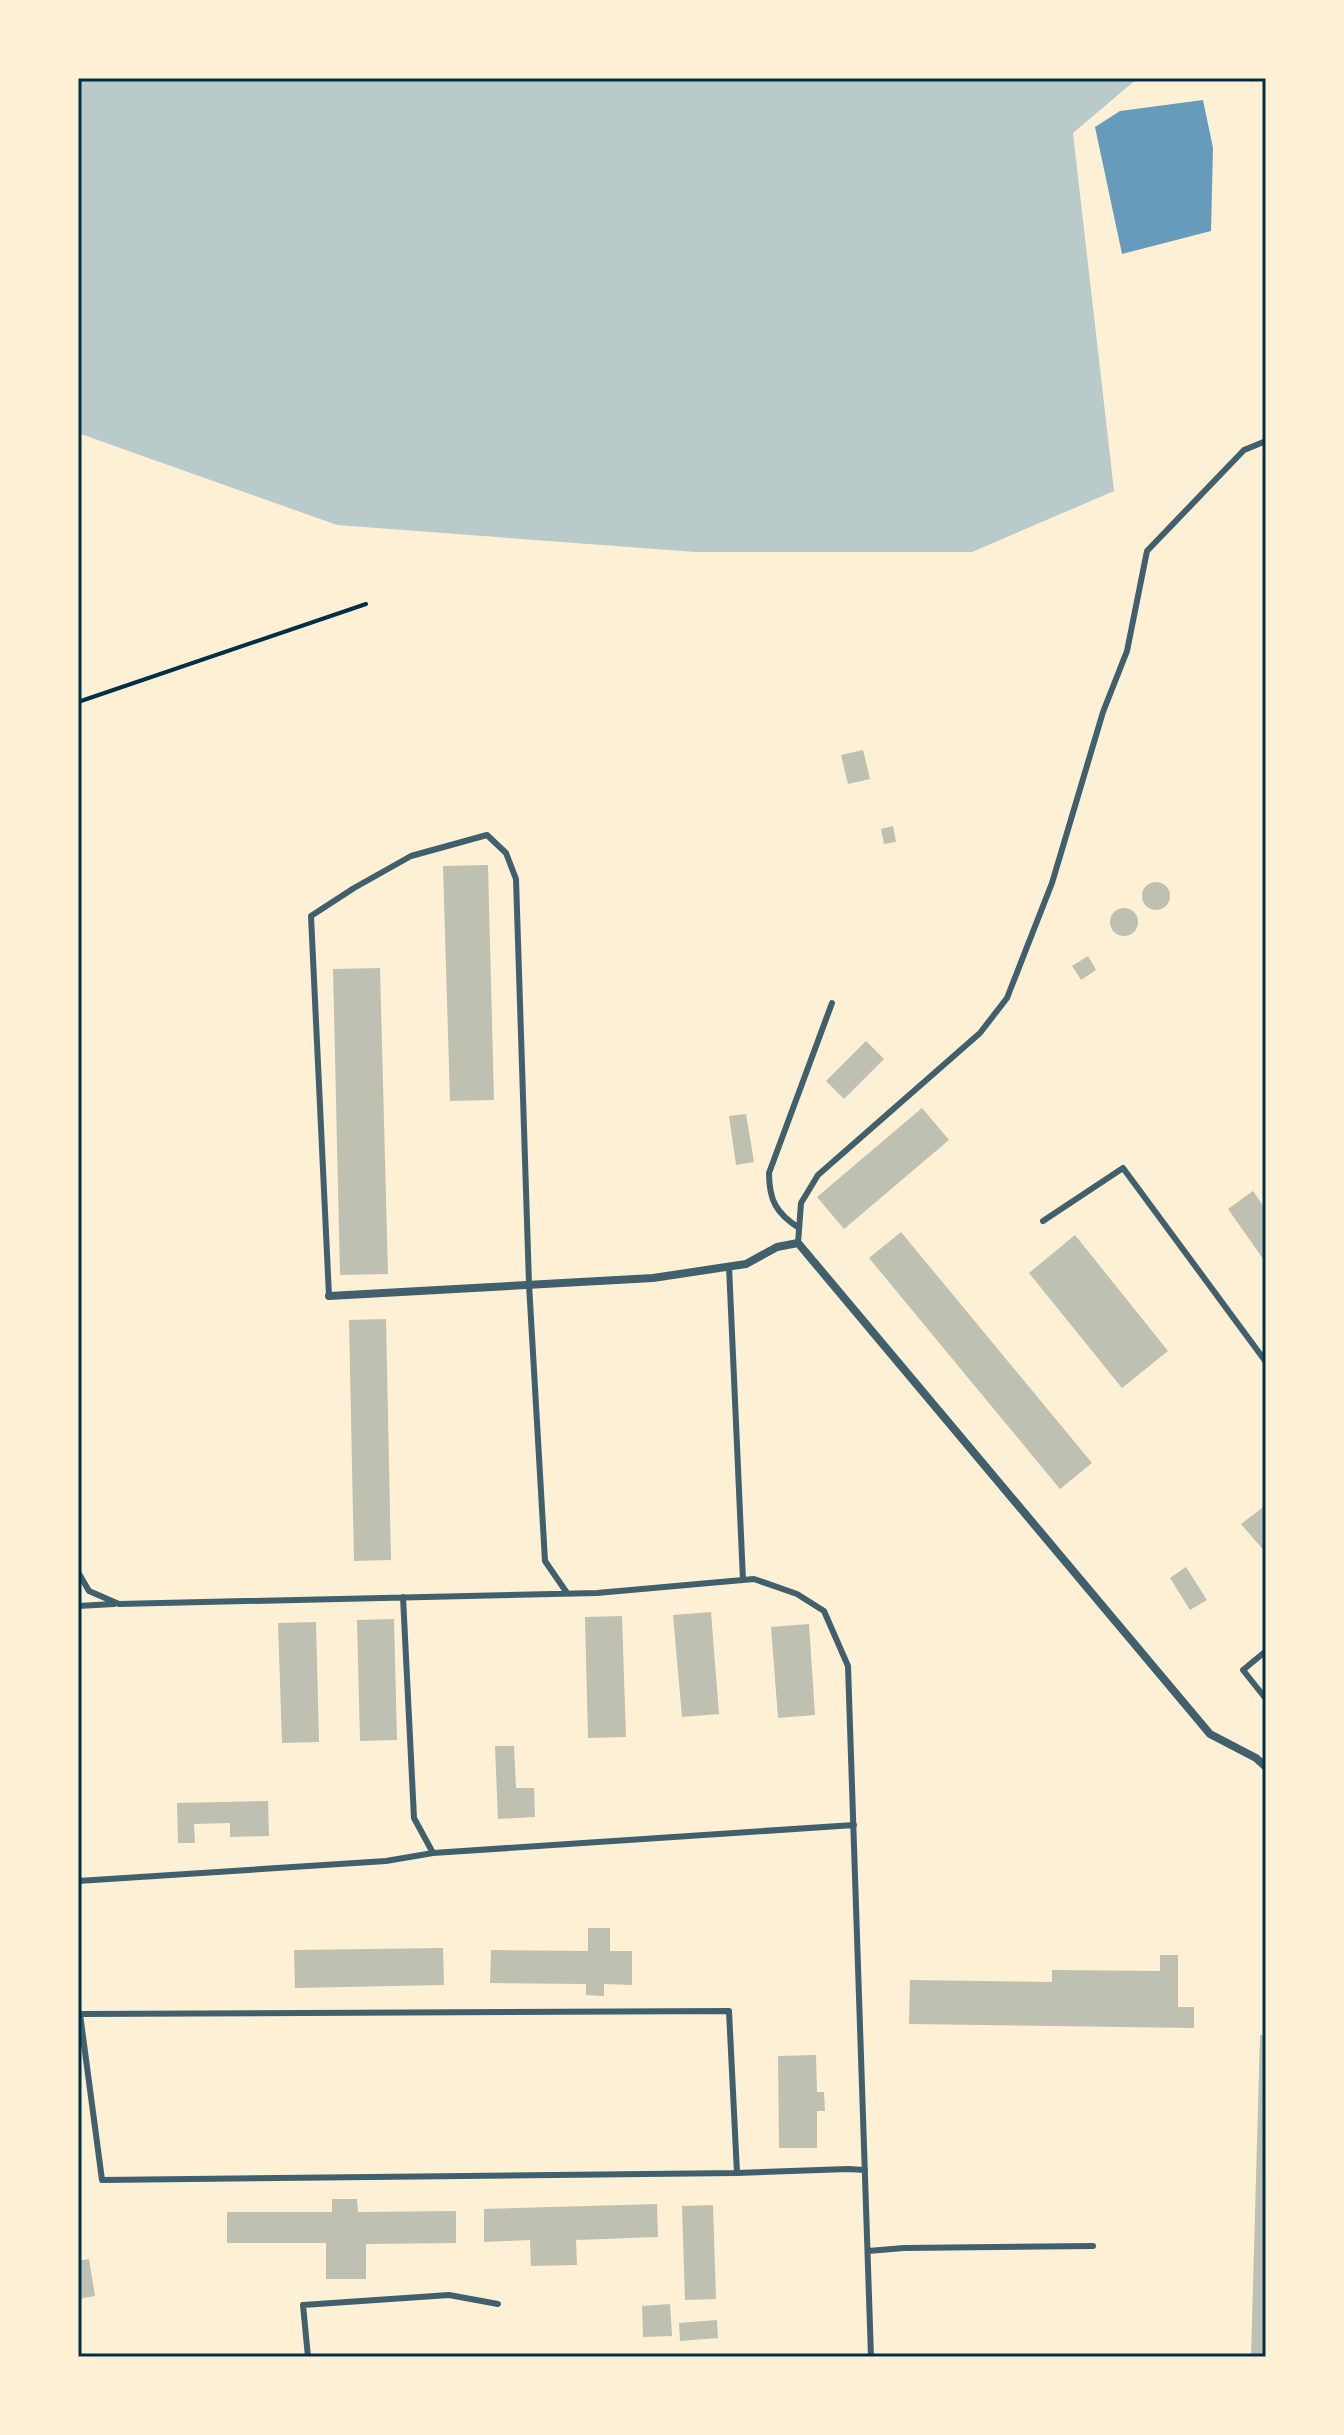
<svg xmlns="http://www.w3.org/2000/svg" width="1344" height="2435" viewBox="0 0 1344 2435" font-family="'Sofia Sans Condensed',sans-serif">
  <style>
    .green { fill: #b9caca }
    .water { fill: #669bbc }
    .building { fill: #bec0b2 }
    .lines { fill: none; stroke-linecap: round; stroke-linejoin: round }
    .path { stroke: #003049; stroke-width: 4 }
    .service { stroke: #3f606c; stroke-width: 6 }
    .minor { stroke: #3f606c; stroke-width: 8 }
    .neatline { fill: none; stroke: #003049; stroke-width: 3 }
  </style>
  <rect width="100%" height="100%" fill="#fdf0d5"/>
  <path class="green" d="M78,78H1138L1073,133L1114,491L972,552H695L337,525L78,433Z"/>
  <path class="water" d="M1203,100L1213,148L1211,231L1122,254L1095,127L1120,111Z"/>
  <path class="building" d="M863,750L870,779L848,784L841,755Z
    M893,826L896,842L884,844L881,829Z
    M488,865L494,1100L450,1101L443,866Z
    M1142 896a14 14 0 1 1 28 0a14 14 0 1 1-28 0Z
    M1110 922a14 14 0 1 1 28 0a14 14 0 1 1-28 0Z
    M1088,956L1096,970L1081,980L1072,966Z
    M380,968L388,1274L340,1275L333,969Z
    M866,1041L884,1059L844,1099L826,1081Z
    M922,1108L949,1140L844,1229L817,1197Z
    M746,1114L754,1162L736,1165L729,1116Z
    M1253,1191L1266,1210V1263L1228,1209Z
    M901,1232L1092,1463L1060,1489L869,1258Z
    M1075,1235L1168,1351L1122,1388L1029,1273Z
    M386,1319L391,1560L354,1561L349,1320Z
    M1266,1505V1553L1241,1524Z
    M1186,1567L1207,1600L1190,1610L1170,1578Z
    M711,1612L719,1714L682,1717L673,1615Z
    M622,1616L626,1737L588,1738L585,1617Z
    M394,1619L397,1740L360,1741L357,1620Z
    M316,1622L319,1742L282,1743L278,1623Z
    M809,1624L815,1715L778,1718L771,1627Z
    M495,1746H514L516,1788H534L535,1817L498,1819Z
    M268,1801L269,1836L230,1837V1823L194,1824L195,1843H178L177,1803Z
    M588,1928H610V1951H632V1985L604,1984V1996L586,1995V1984L490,1983L491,1950L588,1951Z
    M443,1948L444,1985L295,1988L294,1950Z
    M1160,1955H1178V2007H1194V2028L909,2024L910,1980L1052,1982V1970L1160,1971Z
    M1260,2035L1266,2036V2357H1251Z
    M816,2055L817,2092H824L825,2111H817V2148H779L778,2056Z
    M332,2199H357L358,2212L456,2211V2243L366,2244V2279H326V2243H227V2212H332Z
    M657,2204L658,2237L576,2240L577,2265L531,2266L530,2240L484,2242V2209Z
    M713,2205L716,2299L685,2300L682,2206Z
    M89,2259L95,2296L78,2299V2261Z
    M670,2304L672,2336L643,2337L642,2306Z
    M717,2320L718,2338L680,2341L679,2323Z"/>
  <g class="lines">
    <path class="path" d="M78,702L366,604"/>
    <path class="service" d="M1043,1221L1123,1168L1266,1362
      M799,1228C776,1213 769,1200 769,1173L832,1003
      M798,1243L801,1203L818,1175L980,1033L1007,998L1052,883L1103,712L1127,651L1147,551L1244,450L1266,441
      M729,1266L743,1580
      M329,1296L311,916L354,888L411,856L487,835L506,853L516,879L529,1284L545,1561L567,1593
      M78,1572L89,1591L119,1604L597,1593L754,1579L797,1594L824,1611L848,1666L871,2357
      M403,1597L414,1818L433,1853L854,1825
      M78,1606L114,1604
      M1266,1651L1243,1670L1266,1699
      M78,1881L386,1861L433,1853
      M737,2173L729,2011L80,2014L102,2180L737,2173L848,2169L865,2170
      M868,2251L904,2248L1093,2246
      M308,2357L303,2305L449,2295L498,2304"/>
    <path class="minor" d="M329,1296L653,1278L746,1264L777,1247L798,1243L1210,1734L1256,1758L1266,1767"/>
  </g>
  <rect width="1344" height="2435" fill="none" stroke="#fdf0d5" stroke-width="160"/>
  <rect x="80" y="80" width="1184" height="2275" class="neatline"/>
</svg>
